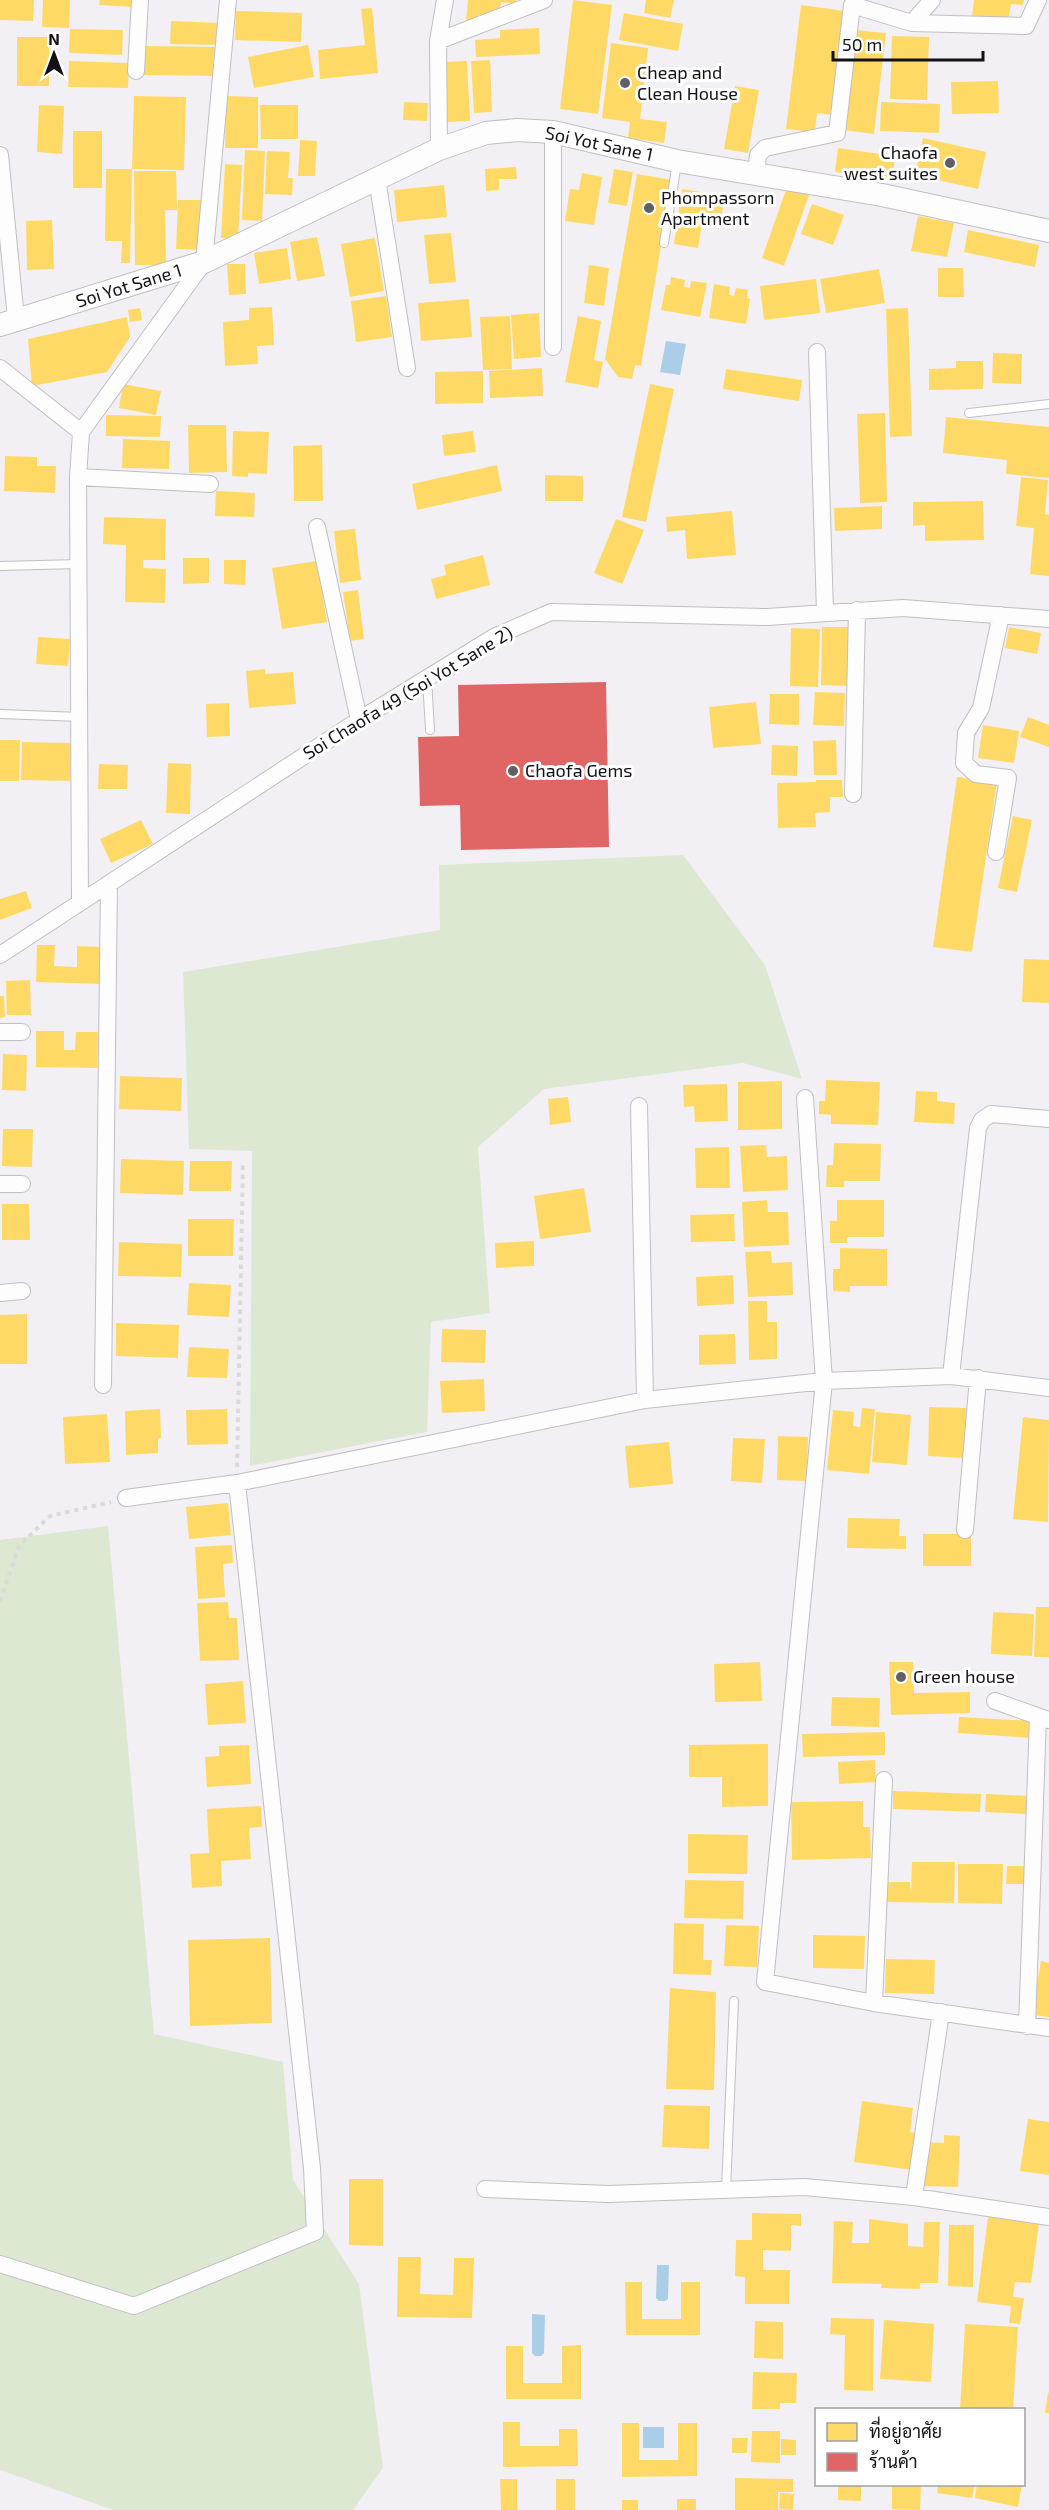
<svg xmlns="http://www.w3.org/2000/svg" width="1049" height="2510" viewBox="0 0 1049 2510" font-family="'Exo 2',Sarabun,sans-serif">
  <style>
    .green { fill: #dde8d3 }
    .water { fill: #aacee7 }
    .homes { fill: #ffd966 }
    .shops { fill: #e06666 }
    .lines { fill: none; stroke-linecap: round; stroke-linejoin: round }
    .lane-casing { stroke: #c0bec2; stroke-width: 10 }
    .street-casing { stroke: #c0bec2; stroke-width: 18 }
    .secondary-casing { stroke: #c0bec2; stroke-width: 24 }
    .path { stroke: #dad9db; stroke-width: 4; stroke-dasharray: 4.5 4.5; stroke-linecap: butt }
    .lane { stroke: #fdfdfe; stroke-width: 8 }
    .street { stroke: #fdfdfe; stroke-width: 16 }
    .secondary { stroke: #fdfdfe; stroke-width: 22 }
    .poi-dot { fill: #615f63; stroke: #fff; stroke-width: 2 }
    .labels { text-anchor: middle; stroke-width: 6; stroke-linejoin: round; paint-order: stroke }
    .poi-label { font-size: 18px; fill: #131115; stroke: #fff; text-anchor: start }
    .street-label { font-size: 18px; fill: #131115; stroke: #fff }
  </style>
  <rect width="100%" height="100%" fill="#f3f0f5"/>
  <path class="green" d="M683,855L765,965L802,1079L743,1063L544,1089L478,1147L490,1313L431,1322L427,1432L250,1466L252,1151L189,1149L183,972L440,930L439,865Z
    M108,1526L154,2034L283,2062L293,2180L359,2284L383,2468L353,2510H113L0,2470V1540Z"/>
  <path class="water" d="M666,341L686,344L680,375L660,372Z
    M657,2265H669L668,2299L665,2301H659L656,2298Z
    M532,2314L545,2315L544,2353L541,2356H535L532,2353Z
    M643,2427H664V2448H643Z"/>
  <path class="homes" d="M0,0H34L33,21L0,20Z
    M43,0H70L69,28L42,27Z
    M100,0H133V7L99,5Z
    M468,0H516V4L501,2L499,18L478,15L477,23L466,22Z
    M573,0L612,5L598,114L560,109Z
    M646,0H674L670,18L644,13Z
    M974,0H1024L1023,5L1011,4L1008,21L972,16Z
    M801,5L845,11L833,115L817,113L815,132L786,129Z
    M372,8L378,73L320,79L318,50L365,45L361,9Z
    M236,11L302,13L301,42L235,40Z
    M624,13L683,24L678,51L619,40Z
    M171,21L220,23L219,45L170,44Z
    M539,28L540,54L476,57L475,40L500,38V30Z
    M70,29L123,30L122,55L69,53Z
    M855,30L886,33L874,134L843,130Z
    M892,36L929,37L927,100L890,99Z
    M17,37H49V86H17Z
    M611,43L648,48L640,119L667,122L664,143L628,138L630,122L602,118Z
    M308,45L314,77L254,88L248,57Z
    M142,46L218,47L217,76L141,75Z
    M490,60L492,112L474,113L471,61Z
    M69,61L129,63L128,88L68,87Z
    M467,61L470,121L446,122L444,62Z
    M998,81L999,113L952,114L951,82Z
    M735,86L759,90L748,153L724,149Z
    M134,96L186,97L184,170L132,169Z
    M226,96L258,97V148H225Z
    M404,102L428,103L427,121L403,120Z
    M881,102L940,104L939,133L880,131Z
    M39,105L64,106L62,154L37,152Z
    M260,105H298V139H261Z
    M73,131H102V188H73Z
    M923,138L986,152L978,189L915,175Z
    M300,140L317,141L315,176H298Z
    M838,148L895,156L892,181L835,172Z
    M245,150L265,151L262,221L242,220Z
    M267,151L290,152L288,178H293L292,195L265,194Z
    M225,164L242,165L238,239L221,238Z
    M516,167L517,179H499V190L486,191L485,169Z
    M106,169H132L130,263H121L122,241H105Z
    M614,169L633,172L627,206L608,203Z
    M134,171H176L177,210H165L166,265H135Z
    M582,173L602,177L594,225L565,221L570,189L579,190Z
    M637,174L672,180L641,366L635,365L632,379L618,377L605,359Z
    M444,185L447,217L397,222L394,190Z
    M787,187L809,195L784,266L762,258Z
    M682,189L725,196L721,219L703,216L698,248L674,244Z
    M178,200H203L202,250L176,249Z
    M812,204L844,215L833,245L801,234Z
    M918,216L954,223L947,257L911,251Z
    M52,220L54,269L27,270L26,221Z
    M968,230L1039,245L1035,267L964,252Z
    M451,233L456,282L429,284L424,235Z
    M317,237L325,276L297,281L290,242Z
    M375,238L384,291L350,297L341,244Z
    M287,248L291,279L259,284L254,253Z
    M227,264H245L246,294L229,295Z
    M589,265L609,268L604,306L584,303Z
    M938,268H963L964,297H938Z
    M879,269L885,303L826,313L820,279Z
    M671,277L685,280L684,287L690,288L691,281L707,283L700,317L661,310L666,285H670Z
    M816,279L820,313L764,320L760,286Z
    M714,284L730,287L729,295L734,296L736,288L748,290L747,298L750,299L746,324L709,318Z
    M386,296L392,337L356,342L351,301Z
    M469,299L472,337L421,341L418,303Z
    M272,307L274,345L257,346L258,364L225,366L223,322L249,320V308Z
    M140,308L142,320L130,322L128,310Z
    M908,308L912,436L890,437L886,309Z
    M539,313L541,357L514,359L511,315Z
    M510,316L512,369L483,370L480,317Z
    M578,316L601,321L594,360L603,362L598,388L565,382Z
    M127,317L130,337L107,372L32,386L28,339Z
    M993,353L1022,354L1021,384L992,383Z
    M956,361H983V389L929,390V369L956,368Z
    M542,368L543,396L490,398L489,371Z
    M726,369L802,380L799,401L723,389Z
    M483,371V403L435,404V372Z
    M123,384L161,391L156,415L119,408Z
    M650,384L674,389L646,522L622,517Z
    M885,413L887,502L860,503L857,414Z
    M106,415L161,416L160,437L106,436Z
    M946,417L1049,427V478L1006,474L1007,460L943,453Z
    M188,425H226L227,472L189,473Z
    M233,431L269,432L267,474L248,473V477L232,476Z
    M473,431L476,452L444,456L442,435Z
    M123,439L170,441L169,469L122,468Z
    M322,445L323,501H294L293,446Z
    M5,456L37,457V466H56L55,493L4,491Z
    M497,465L502,491L417,510L412,484Z
    M545,475L583,476V501H545Z
    M1021,477L1048,480L1045,514L1049,515V576L1030,574L1034,528L1016,526Z
    M216,491L255,493L254,517L215,516Z
    M983,501L984,540L925,541V525L913,526V502Z
    M882,506V529L835,531L834,508Z
    M732,511L736,555L687,559L685,530L667,532L666,517Z
    M104,517L166,519L165,560H143V568L166,569L165,603L125,602L126,545L103,544Z
    M616,519L644,530L622,584L594,573Z
    M355,529L361,580L340,583L334,531Z
    M483,555L490,585L436,599L431,579L446,575L444,565Z
    M183,558H209V583L183,584Z
    M224,560H246L245,585L224,584Z
    M317,561L327,622L282,629L272,568Z
    M358,590L364,639L350,641L343,592Z
    M822,627H849L848,686L821,685Z
    M1009,627L1041,633L1037,654L1005,648Z
    M791,628L820,629L818,687L790,686Z
    M38,637L70,639L68,666L36,664Z
    M265,669V674L293,672L296,704L249,708L246,671Z
    M815,692L845,693L844,726L813,725Z
    M770,694H799V725L769,724Z
    M756,702L761,744L713,748L709,707Z
    M229,703L230,736L207,737L206,704Z
    M1028,717L1049,725V747L1020,737Z
    M983,725L1019,731L1014,763L978,758Z
    M0,740H20L19,781H0Z
    M836,740L837,775H814L813,741Z
    M22,742L71,743L70,781L21,780Z
    M772,745L798,746L797,776L771,775Z
    M168,763L191,764L190,814L166,813Z
    M99,764L128,765L127,789H98Z
    M957,777L997,782L972,952L933,947Z
    M816,780H842L843,797H830V812L815,813L816,827L778,828L777,783L816,782Z
    M1013,816L1032,820L1017,892L998,888Z
    M141,820L153,844L111,863L100,839Z
    M26,891L32,908L0,920V899Z
    M37,945H55L54,966L77,967V946L101,947V984L36,982Z
    M1024,959L1049,960V1003L1022,1002Z
    M30,980L31,1015H7L6,981Z
    M0,996H4L5,1017L0,1018Z
    M36,1031H64V1050H75L76,1032H98L97,1068L36,1067Z
    M3,1054L27,1055L26,1091L2,1090Z
    M120,1076L182,1078L181,1111L119,1109Z
    M826,1080L880,1082L878,1125L831,1124V1115L819,1114V1101H825Z
    M782,1081V1129L738,1130V1082Z
    M727,1084L728,1121L695,1122L694,1106L684,1107L683,1085Z
    M916,1091L937,1092V1101L955,1103L954,1124L914,1122Z
    M568,1097L571,1122L550,1125L548,1099Z
    M3,1129H33L32,1167L2,1166Z
    M834,1143L881,1144L880,1181H844V1187H826L827,1165H833Z
    M766,1145L767,1157L787,1156L788,1190L743,1192L740,1146Z
    M729,1147L730,1188H696L695,1148Z
    M121,1159L184,1161L183,1195L120,1193Z
    M190,1161H232L231,1191H189Z
    M584,1188L591,1232L540,1239L534,1196Z
    M767,1200L768,1212H788L789,1245L744,1247L742,1202Z
    M837,1200H884V1237H847V1243H830V1221H837Z
    M2,1204H29L30,1240H2Z
    M734,1214L735,1241L691,1242L690,1215Z
    M188,1219H234L233,1256H188Z
    M534,1241V1266L496,1268L495,1243Z
    M119,1242L182,1244L181,1277L118,1276Z
    M840,1248L887,1249V1286H850V1292L833,1291V1269H840Z
    M771,1251L772,1263L792,1262L793,1295L748,1297L745,1252Z
    M733,1275L734,1304L697,1306L696,1277Z
    M189,1283L231,1285L229,1317L187,1315Z
    M748,1301H767V1322H777V1359L749,1360Z
    M27,1314V1364H0V1315Z
    M116,1323L179,1325L178,1358L116,1356Z
    M442,1329L486,1330L485,1363L441,1362Z
    M735,1334L736,1364L699,1365V1335Z
    M189,1347L229,1349L227,1378L187,1377Z
    M484,1379L485,1411L442,1413L440,1381Z
    M929,1407L966,1408L964,1458L928,1456Z
    M862,1408L875,1409L869,1474L827,1470L833,1410L854,1412L853,1426L860,1427Z
    M160,1409L161,1438H158V1453L126,1455L125,1411Z
    M227,1409L228,1444L187,1445L186,1410Z
    M876,1412L911,1415L907,1465L872,1462Z
    M107,1414L110,1462L65,1464L63,1417Z
    M1023,1417L1049,1420L1048,1522L1013,1519Z
    M778,1436L808,1437L807,1481L777,1480Z
    M733,1438L765,1439L762,1483L731,1481Z
    M669,1442L673,1484L629,1488L625,1446Z
    M228,1503L231,1535L189,1539L186,1507Z
    M848,1518L900,1519L899,1536H906V1549L847,1548Z
    M923,1534H971V1566H923Z
    M232,1545L233,1563L223,1564L225,1597L198,1599L195,1547Z
    M228,1602L229,1618H237L239,1660L200,1661L197,1603Z
    M1036,1607H1049V1657H1034Z
    M993,1612L1034,1614L1032,1656L991,1654Z
    M760,1662L762,1701L715,1702L714,1664Z
    M889,1662H913L914,1693L970,1692V1713L891,1715Z
    M243,1681L246,1723L208,1725L205,1684Z
    M832,1697L880,1698L879,1727L831,1726Z
    M959,1717L1034,1721L1033,1738L958,1733Z
    M885,1732V1755L803,1757L802,1734Z
    M768,1744V1806L722,1807V1777H689V1745Z
    M249,1745L251,1784L207,1787L205,1757L219,1756V1746Z
    M875,1760L876,1782L839,1784L838,1762Z
    M893,1791L981,1794L980,1812L893,1809Z
    M986,1794L1030,1796L1029,1814L985,1812Z
    M863,1801V1827H870L871,1858L792,1860L791,1802Z
    M261,1806L262,1827L249,1828L251,1859L221,1861L222,1886L192,1888L190,1854L209,1853L207,1809Z
    M688,1834L748,1835L747,1874L688,1873Z
    M912,1862H955L954,1903L887,1902L888,1882H910L911,1894Z
    M958,1864H1003L1002,1904L958,1903Z
    M1007,1866H1024V1884H1006Z
    M685,1880L744,1881L743,1919L684,1918Z
    M674,1923L704,1924L703,1960H712L711,1975L673,1974Z
    M726,1925L759,1926L757,1967L724,1966Z
    M813,1935L865,1936L864,1969L813,1968Z
    M270,1938L272,2023L190,2026L188,1940Z
    M886,1959L935,1960L934,1994L885,1993Z
    M1041,1961L1049,1963V2017L1032,2015Z
    M670,1988L716,1992L714,2090L666,2089Z
    M862,2101L913,2108L910,2132L918,2133L913,2170L854,2162Z
    M664,2105L710,2106L709,2149L662,2147Z
    M1028,2119L1049,2122V2175L1020,2171Z
    M944,2135L960,2136L958,2187L923,2186L925,2142L944,2143Z
    M349,2179H383V2246L349,2245Z
    M752,2213L801,2214V2226L791,2225V2251L763,2250V2270H790L789,2304H745V2277L735,2276L736,2240H752Z
    M988,2217L1039,2223L1031,2283L1015,2282L1013,2297L1024,2298L1020,2324L1009,2323L1011,2306L977,2302Z
    M869,2219L908,2224V2246L923,2247L924,2222H940L938,2283H920V2289L881,2288L882,2284L832,2283L834,2221L853,2222L852,2243H869Z
    M949,2225H974L973,2287L948,2286Z
    M398,2257H421L420,2294L453,2295L454,2258H474L472,2318L397,2317Z
    M625,2282H642V2319H681V2282H700V2335H626Z
    M831,2318L874,2319L873,2391L844,2390L845,2335L830,2334Z
    M884,2320L934,2324L931,2382L880,2379Z
    M755,2321L783,2322V2359L754,2358Z
    M965,2324L1018,2327L1013,2410H960Z
    M581,2345V2399H506V2346H523V2383H562V2346Z
    M753,2372L797,2373L796,2403H780V2409H752Z
    M1048,2393H1049V2413H1045Z
    M503,2422H520V2446H559V2429H577L578,2466L503,2467Z
    M622,2423H639V2460H678V2423H697V2476L622,2477Z
    M752,2431H780V2463L751,2462Z
    M732,2438H748L747,2453H732Z
    M781,2439L796,2440V2455H781Z
    M735,2478L793,2479V2492H778V2510H735Z
    M500,2479H517V2510H501Z
    M556,2479H575V2510H556Z
    M838,2484H861V2501L838,2500Z
    M892,2484H921L920,2510L892,2509Z
    M938,2484H975L972,2498L937,2493Z
    M977,2484H1022L1018,2507L975,2498Z
    M780,2493L794,2494L793,2510L779,2509Z
    M677,2499H696V2510H677Z
    M622,2500H638V2510H622Z"/>
  <path class="shops" d="M606,682L609,847L461,850L460,805L420,806L418,737L459,736L458,685Z"/>
  <g class="lines">
    <defs>
      <path id="lane" d="M664,243L677,163
        M969,413L1049,404
        M0,566L79,564
        M427,679L430,730
        M0,714L81,717
        M726,2190L734,2001"/>
      <path id="street" d="M912,23L932,0
        M438,41L445,0
        M136,71L140,0
        M553,132V347
        M439,149L438,41L544,0
        M0,155L16,319
        M756,174L758,155L765,148L837,133L852,5L912,23L1026,26L1038,0
        M377,179L407,368
        M817,352L825,612
        M0,368L81,432
        M78,477L210,484
        M317,527L359,720
        M853,794L857,610
        M996,852L1008,778L976,774L964,763L966,733L981,708L1001,615
        M80,901L78,477L81,432L204,262L228,0
        M0,955L359,720L494,637L551,612L767,617L903,608L1049,619
        M0,1032H22
        M805,1098L824,1381L765,1982L874,2003L1049,2028
        M639,1106L645,1400
        M0,1184H22
        M0,1293L22,1291
        M951,1376L978,1128L982,1120L991,1114L1049,1119
        M103,1385L109,884
        M126,1498L237,1483
        M965,1530L978,1378
        M995,1701L1048,1720
        M874,2003L884,1780
        M1027,2026L1038,1717
        M485,2189L608,2194L804,2187L914,2197L1049,2217
        M914,2197L941,2012
        M0,2264L134,2306L315,2232L312,2168L237,1483L645,1400L824,1381L951,1376L1049,1388"/>
      <path id="secondary" d="M0,325L204,262L439,149L486,133L517,130L553,132L677,161L882,195L1049,231"/>
    </defs>
    <use href="#lane" class="lane-casing"/>
    <use href="#street" class="street-casing"/>
    <use href="#secondary" class="secondary-casing"/>
    <path class="path" d="M237,1467L243,1163
      M0,1601L19,1546L50,1516L111,1502"/>
    <use href="#lane" class="lane"/>
    <use href="#street" class="street"/>
    <use href="#secondary" class="secondary"/>
  </g>
  <g class="poi-dot">
    <circle cx="625" cy="83" r="6"/>
    <circle cx="950" cy="163" r="6"/>
    <circle cx="649" cy="208" r="6"/>
    <circle cx="513" cy="771" r="6"/>
    <circle cx="901" cy="1677" r="6"/>
  </g>
  <g class="labels">
    <g class="poi-label">
      <text x="637" y="79">Cheap and<tspan x="637" dy="21">Clean House</tspan></text>
      <text x="938" y="159" text-anchor="end">Chaofa<tspan x="938" dy="21">west suites</tspan></text>
      <text x="661" y="204">Phompassorn<tspan x="661" dy="21">Apartment</tspan></text>
      <text x="525" y="777">Chaofa Gems</text>
      <text x="913" y="1683">Green house</text>
    </g>
    <g class="street-label">
      <text transform="translate(599 144) rotate(12)" y="6">Soi Yot Sane 1</text>
      <text transform="translate(129 286) rotate(-17)" y="6">Soi Yot Sane 1</text>
      <text transform="translate(408 693) rotate(-31)" y="6">Soi Chaofa 49 (Soi Yot Sane 2)</text>
    </g>
  </g>
  <rect x="815" y="2408" width="210" height="78" fill="#ffffff" stroke="#a1a0a1" stroke-width="1.5"/>
  <rect x="827" y="2423" width="30" height="18" fill="#ffd966" stroke="#a1a0a1" stroke-width="1.5"/>
  <text x="869" y="2438" font-size="18" fill="#131115">ที่อยู่อาศัย</text>
  <rect x="827" y="2453" width="30" height="18" fill="#e06666" stroke="#a1a0a1" stroke-width="1.5"/>
  <text x="869" y="2468" font-size="18" fill="#131115">ร้านค้า</text>
  <g transform="translate(54 54)" stroke="#ffffff" stroke-width="4.5" paint-order="stroke">
  <path d="M0-4.5L10 22L0 15L-10 22Z" fill="#131115"/>
  <text y="-9" font-size="16" font-weight="bold" text-anchor="middle" fill="#131115">N</text>
  </g>
  <path d="M833 51v9h150v-9" fill="none" stroke="#131115" stroke-width="3"/>
  <text x="842" y="51" font-size="18" fill="#131115" stroke="#ffffff" stroke-width="4.5" paint-order="stroke">50 m</text>
</svg>
